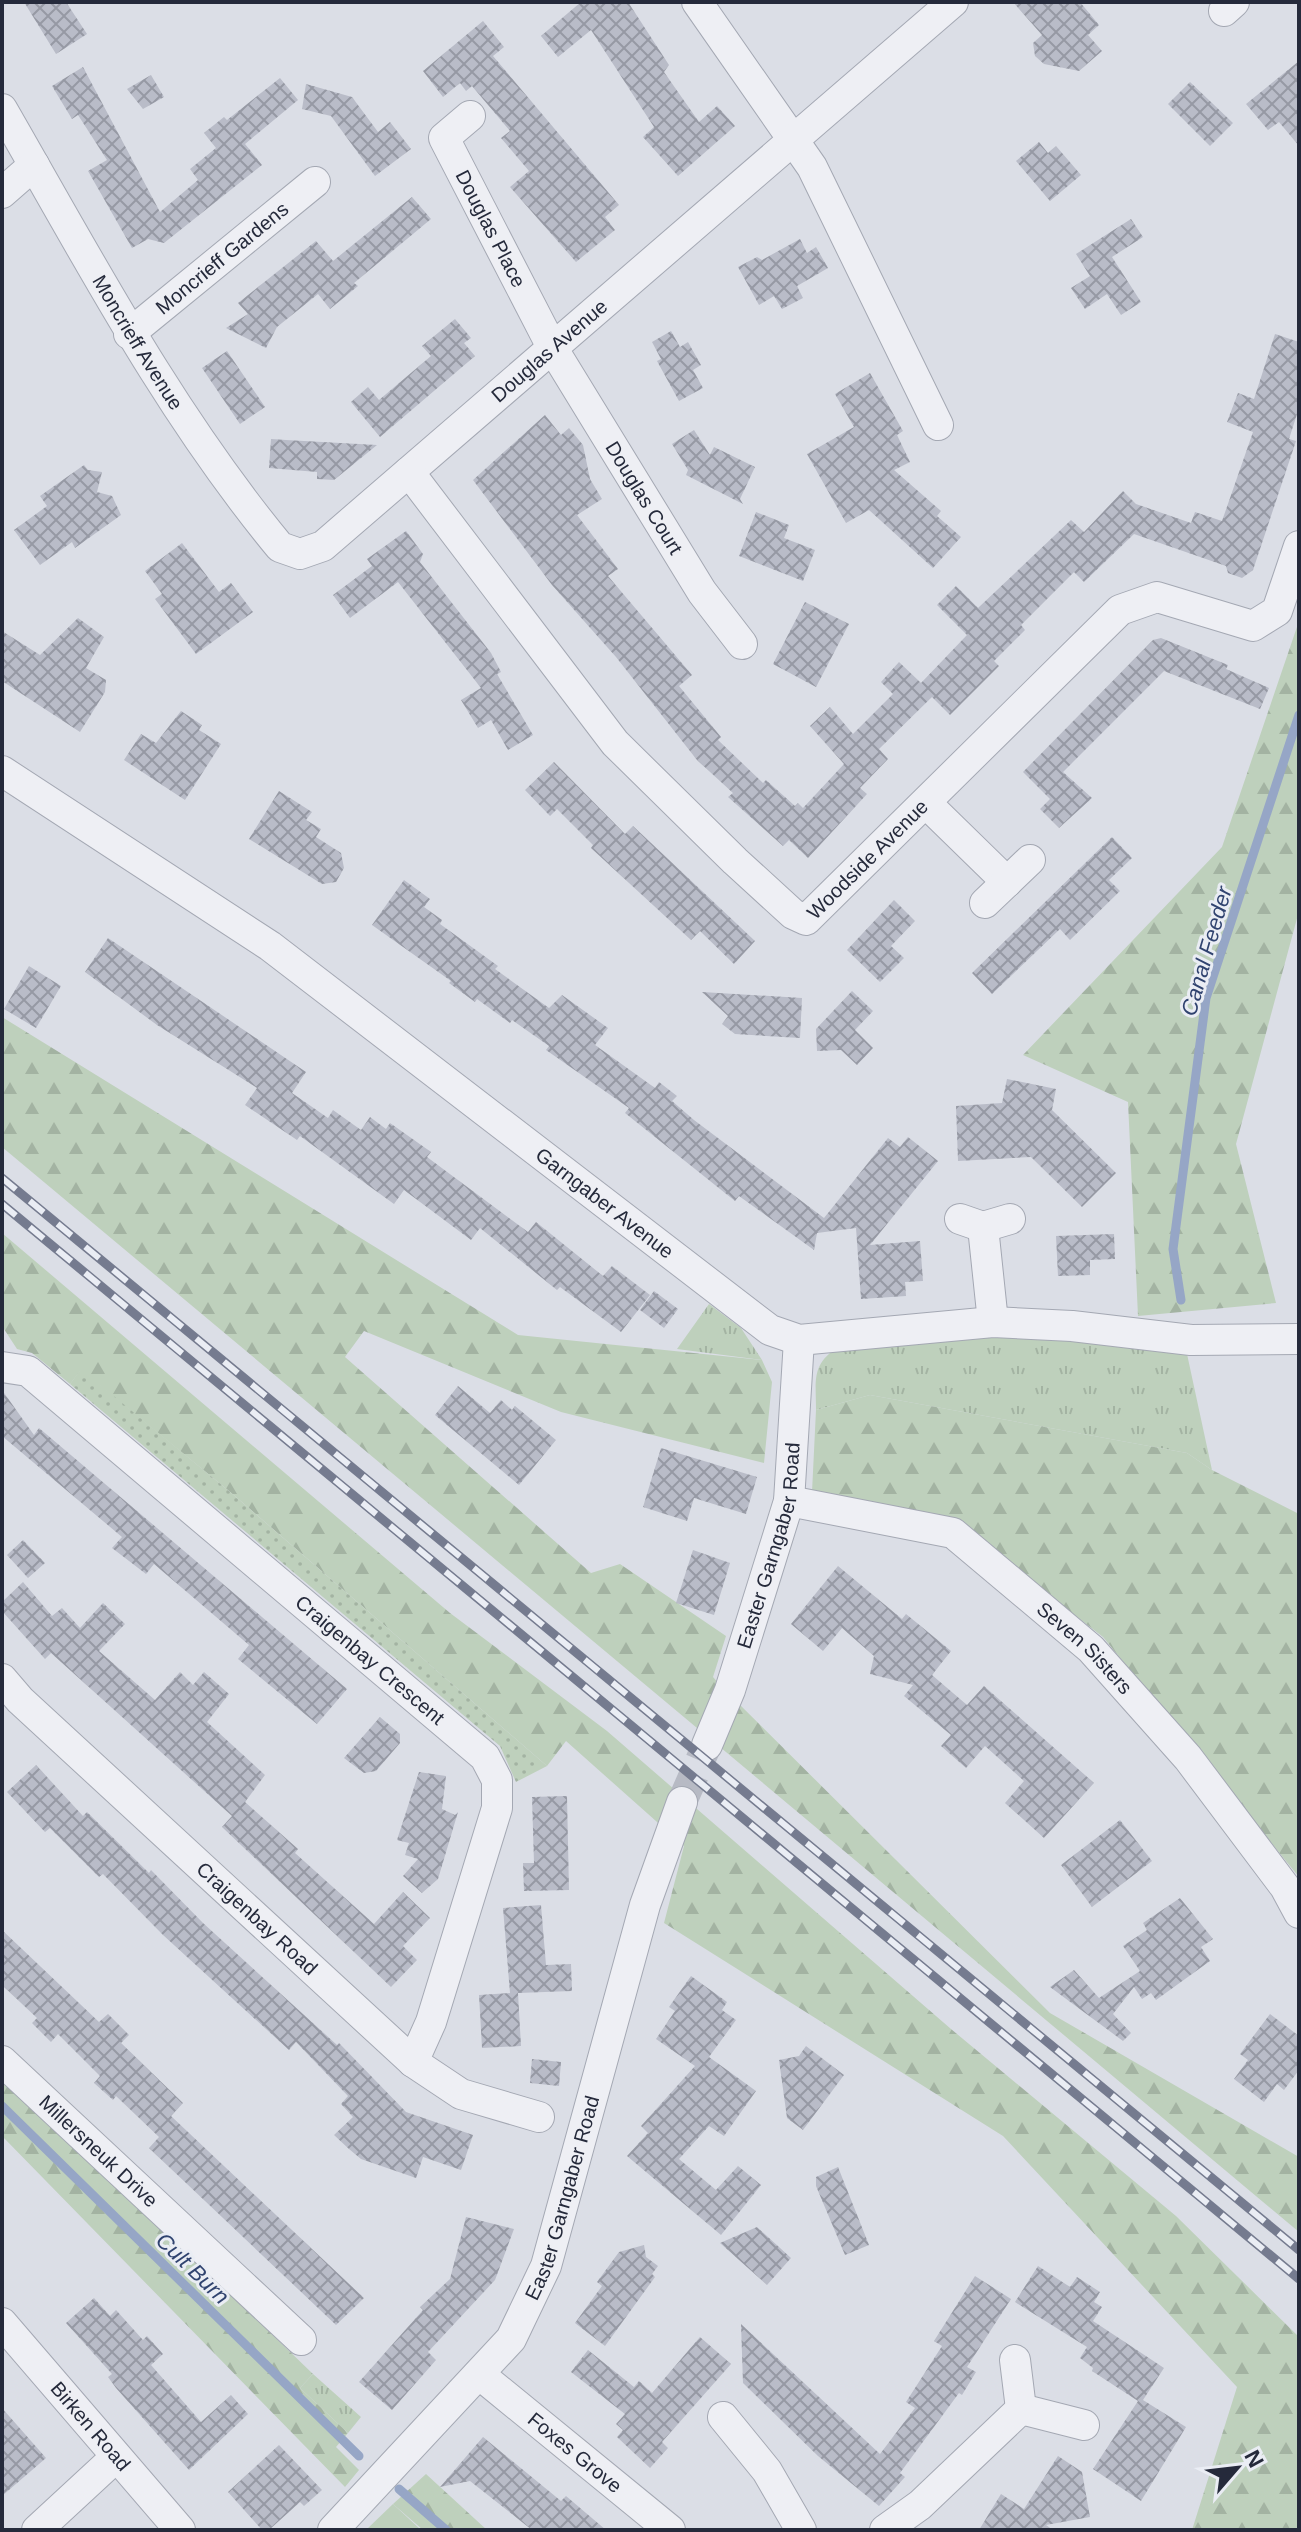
<svg xmlns="http://www.w3.org/2000/svg" width="1301" height="2532" viewBox="0 0 1301 2532" font-family="Arial,sans-serif">
  <style>
    .grass { fill: url(#grass-tufts) }
    .forest { fill: url(#forest-firs) }
    .park { fill: #bed0bc }
    .garden { fill: url(#garden-dots) }
    .lines { fill: none; stroke-linecap: round; stroke-linejoin: round }
    .stream { stroke: #96a6c6; stroke-width: 9 }
    .building { fill: url(#building-cross-hatch) }
    .minor-tunnel { stroke: #b7bac4; stroke-width: 30; stroke-dasharray: 30 15; stroke-linecap: butt }
    .minor-casing { stroke: #a4a8b3; stroke-width: 32 }
    .minor { stroke: #eeeff4; stroke-width: 30 }
    .rail-casing { stroke: #757b8f; stroke-width: 9 }
    .rail { stroke: #eaedf4; stroke-width: 6; stroke-dasharray: 18; stroke-linecap: butt }
    .labels { text-anchor: middle; stroke-width: 6; stroke-linejoin: round; paint-order: stroke }
    .street-label { font-size: 20px; fill: #252a3b; stroke: #eaedf4 }
    .water-label { font-size: 22px; font-style: italic; fill: #30436f; stroke: #eaedf4 }
  </style>
  <defs>
    <pattern id="grass-tufts" width="24" height="20" patternUnits="userSpaceOnUse" patternTransform="scale(2)"><rect width="24" height="20" fill="#bed0bc"/><path d="M3 7l-1-3M5 7V3M7 7l1-3M15 17l-1-3M17 17v-4M19 17l1-3" fill="none" stroke="#a3b3a2"/></pattern>
    <pattern id="forest-firs" width="22" height="20" patternUnits="userSpaceOnUse" patternTransform="scale(2)"><rect width="22" height="20" fill="#bed0bc"/><path d="M5 1l3.5 6h-7zM16 11l3.5 6h-7z" fill="#a3b3a2"/></pattern>
    <pattern id="garden-dots" width="8" height="8" patternUnits="userSpaceOnUse" patternTransform="scale(2)"><rect width="8" height="8" fill="#bed0bc"/><path d="M2 2h.1M6 6h.1" fill="none" stroke="#a3b3a2" stroke-width="1.8" stroke-linecap="round"/></pattern>
    <pattern id="building-cross-hatch" width="8" height="8" patternUnits="userSpaceOnUse" patternTransform="scale(2)"><rect width="8" height="8" fill="#b9bcc8"/><path d="M0 0l8 8M0 8l8-8" fill="none" stroke="#9699a4"/></pattern>
  </defs>
  <rect width="100%" height="100%" fill="#dbdee6"/>
  <path class="grass" d="M709,1304L741,1328L762,1360L677,1349Z
    M993,1330L1187,1354L1212,1470L1187,1453L870,1395L816,1410C816,1379 811,1365 839,1346Z
    M313,2374L361,2417L348,2433L300,2388Z"/>
  <path class="forest" d="M1299,621V911L1236,1144L1276,1303L1138,1316L1128,1102L1023,1055L1222,847Z
    M2,1017L518,1335L762,1360L772,1382L764,1463L561,1412L364,1331L345,1357L591,1573L620,1564L726,1636L713,1677L720,1685L703,1733L2,1147Z
    M2,1233L450,1613L607,1731L951,2029L1176,2216L1299,2337V2530H1192L1237,2387L1003,2136L664,1923L684,1846L566,1741L547,1766L229,1491L81,1370L70,1384L32,1353L17,1349L2,1326Z
    M870,1395L1187,1453L1212,1470L1299,1514V1877L1103,1637L954,1522L812,1492L816,1410Z
    M735,1700L1050,2013L1299,2157V2232L720,1747Z
    M2,2074L313,2374L300,2388L348,2433L336,2447L359,2470L345,2487L2,2136Z
    M426,2474L487,2530H423L393,2504Z"/>
  <path class="park" d="M393,2504L421,2530H366Z"/>
  <path class="garden" d="M81,1369L229,1491L547,1766L516,1782L500,1746L70,1384Z"/>
  <g class="lines">
    <path class="stream" d="M1181,1300L1173,1249L1206,998L1299,715
      M2,2106L359,2456
      M399,2489L446,2530"/>
  </g>
  <path class="building" d="M24,2H66L87,34L56,54Z
    M581,2H628L669,65L664,72L699,122L717,106L735,126L678,176L643,137L654,127L591,30L558,57L541,36Z
    M1013,2H1080L1099,25L1088,35L1102,51L1079,71L1044,64L1035,56L1033,43L1042,35Z
    M483,21L504,47L493,56L619,205L605,217L615,230L576,262L510,187L529,171L501,138L510,131L472,86L466,91L460,83L443,97L423,71Z
    M1299,61V146L1279,122L1268,130L1246,104Z
    M83,67L160,212L198,180L190,169L216,148L204,133L224,117L227,120L280,78L298,100L245,144L262,165L164,243L148,239L132,248L88,171L107,160L78,115L72,119L52,86Z
    M151,75L164,97L143,109L127,89Z
    M1190,82L1233,123L1210,146L1168,104Z
    M306,84L352,97L378,132L390,122L411,149L375,176L331,116L302,109Z
    M1039,142L1048,153L1056,146L1081,175L1050,201L1016,161Z
    M412,197L431,219L354,283L358,286L330,309L318,294L277,327L266,348L226,328L248,314L238,303L316,241L333,261Z
    M1131,219L1143,237L1112,257L1141,302L1121,315L1107,294L1085,309L1071,288L1090,276L1076,254Z
    M800,239L807,253L816,247L828,268L797,286L803,298L782,309L774,296L759,305L738,267L757,257L762,260Z
    M455,319L471,338L464,343L475,356L380,437L351,402L368,387L379,400L431,356L422,346Z
    M671,331L680,347L688,342L701,365L693,370L703,388L679,401L657,361L661,359L652,342Z
    M1275,334L1299,342V408L1289,439L1296,441L1253,570L1242,578L1228,573L1226,566L1134,534L1084,582L1074,572L1021,625L1025,630L994,661L999,666L950,715L932,697L879,749L888,759L860,788L867,794L808,858L789,840L783,846L728,797L733,793L697,760L616,657L552,585L473,480L545,415L561,435L569,428L583,445L590,479L602,499L577,515L618,569L608,576L692,675L679,686L721,737L718,740L763,783L766,780L795,806L798,803L803,808L844,764L810,726L830,707L853,734L893,694L881,682L899,662L921,683L967,635L937,605L956,586L978,608L1071,520L1084,532L1123,491L1136,504L1191,523L1195,512L1222,521L1253,432L1227,422L1238,393L1254,399Z
    M227,351L265,407L240,424L202,368Z
    M870,373L903,431L897,435L910,462L894,470L941,511L937,516L961,537L933,568L869,510L846,523L807,454L854,427L835,394Z
    M694,430L710,455L714,447L755,467L740,499L743,504L686,475L688,470L672,444Z
    M271,439L286,440L377,445L334,480L317,479V472L269,468Z
    M84,465L88,470L102,472L97,492L112,496L121,515L75,548L72,542L40,565L14,530L47,506L40,496Z
    M756,512L789,525L784,538L815,550L803,581L739,556Z
    M406,531L423,554L420,562L491,653L501,672L497,674L533,735L508,750L491,720L478,728L461,700L481,688L398,582L350,618L333,595L372,566L367,559Z
    M182,543L219,592L231,583L253,612L196,654L155,599L162,594L145,571Z
    M805,602L849,624L816,687L773,664Z
    M78,618L104,637L86,668L106,680L105,692L80,732L2,681V631L40,655Z
    M1161,638L1228,665L1226,669L1269,688L1260,709L1164,671L1063,772L1092,798L1059,828L1040,809L1050,799L1023,772L1153,640Z
    M181,711L202,725L199,730L221,744L185,800L124,760L141,734L156,743Z
    M554,762L625,834L633,826L755,941L734,964L700,931L691,940L591,848L593,845L557,809L550,816L525,790Z
    M279,791L312,812L306,820L321,829L316,837L341,853L344,868L336,882L322,884L249,839Z
    M1112,837L1132,858L1109,880L1120,891L1070,940L1060,929L992,994L972,973Z
    M404,880L430,899L424,907L442,920L440,924L498,966L495,969L549,1008L562,995L608,1028L595,1045L655,1088L659,1082L677,1096L672,1101L694,1120L824,1218L888,1138L900,1147L908,1137L938,1161L870,1245L920,1241L923,1281L905,1282L906,1296L861,1299L856,1228L817,1233L814,1250L739,1196L735,1201L625,1113L629,1108L546,1050L549,1046L512,1020L510,1023L477,999L475,1002L449,983L451,981L372,925Z
    M894,900L915,921L891,946L904,958L880,982L847,950Z
    M108,938L306,1072L292,1093L328,1118L333,1110L361,1130L370,1117L386,1129L390,1123L431,1152L427,1157L528,1232L536,1222L603,1276L612,1266L650,1295L621,1332L560,1287L557,1290L480,1228L471,1240L404,1190L394,1204L300,1136L297,1140L245,1105L257,1088L157,1025L85,972Z
    M29,966L61,986L36,1028L4,1009Z
    M852,991L873,1011L855,1030L873,1048L857,1065L841,1050L817,1051L816,1029Z
    M702,992L802,998L800,1038L735,1034L722,1024L728,1016Z
    M1007,1079L1056,1089L1052,1110L1116,1173L1082,1207L1031,1157L958,1161L956,1106L1002,1103Z
    M1114,1234L1115,1259L1090,1260V1275L1058,1276L1056,1236Z
    M654,1291L678,1309L664,1328L640,1310Z
    M458,1386L490,1413L501,1400L512,1410L515,1406L556,1440L519,1485L435,1415Z
    M2,1390L34,1435L39,1428L347,1689L317,1724L238,1659L249,1645L154,1564L146,1574L112,1548L122,1537L2,1436Z
    M661,1448L757,1477L746,1514L694,1498L687,1521L643,1507Z
    M23,1540L45,1563L28,1578L7,1555Z
    M693,1550L730,1563L714,1615L676,1603Z
    M838,1566L902,1619L906,1614L951,1651L932,1675L967,1705L984,1686L1094,1783L1044,1838L1005,1803L1024,1781L985,1746L966,1768L941,1746L951,1735L904,1696L913,1685L870,1674L874,1656L842,1628L823,1651L791,1624Z
    M23,1582L52,1616L62,1608L80,1628L103,1603L125,1624L99,1651L155,1700L180,1672L193,1685L204,1672L229,1694L207,1722L265,1775L245,1802L298,1849L295,1853L374,1924L403,1892L430,1918L403,1946L417,1960L391,1987L222,1827L232,1816L51,1653L45,1659L2,1611V1602Z
    M380,1717L400,1734V1743L376,1771L364,1773L344,1758Z
    M36,1765L83,1816L87,1812L149,1873L151,1870L203,1923L337,2045L339,2043L406,2112L473,2135L461,2170L423,2157L416,2178L361,2159L349,2149L334,2135L353,2117L341,2104L348,2096L296,2042L289,2050L163,1935L103,1874L99,1877L50,1828L45,1832L7,1792Z
    M419,1772L446,1776L442,1809L455,1815L458,1812L438,1879L422,1893L403,1876L418,1859L405,1855L409,1843L397,1840Z
    M567,1796L569,1890L524,1891L523,1863H534L532,1797Z
    M1120,1820L1152,1861L1092,1907L1061,1865Z
    M1180,1898L1213,1939L1201,1947L1210,1961L1156,2000L1151,1993L1142,1999L1134,1987L1113,2014L1131,2033L1123,2041L1050,1987L1074,1970L1099,1998L1140,1971L1123,1946L1147,1930L1143,1923Z
    M541,1905L546,1965L571,1964L572,1991L518,1993L521,2046L482,2048L479,1995L510,1993L503,1908Z
    M2,1930L99,2022L108,2014L129,2035L121,2043L183,2103L171,2116L364,2298L336,2325L149,2148L159,2137L116,2096L113,2100L94,2083L100,2076L58,2034L51,2042L32,2023L37,2018L2,1985Z
    M691,1976L727,2002L722,2010L736,2020L709,2057L756,2091L724,2136L709,2126L679,2159L716,2190L738,2166L761,2185L721,2235L627,2156L648,2133L641,2126L695,2066L656,2039L675,2011L669,2007Z
    M1270,2014L1299,2036V2070L1284,2090L1277,2084L1264,2102L1234,2079L1248,2060L1240,2054Z
    M806,2046L844,2075L803,2130L787,2118L779,2060L799,2056Z
    M532,2059L561,2062L559,2086L530,2083Z
    M838,2167L869,2245L845,2255L816,2186V2177Z
    M466,2217L514,2229L495,2280L428,2352L436,2360L392,2410L359,2382L423,2310L420,2307L450,2279Z
    M757,2227L791,2258L767,2285L720,2243Z
    M644,2245L646,2257L658,2266L652,2274L655,2277L605,2346L575,2323L602,2286L597,2282L619,2252Z
    M1038,2266L1070,2287L1077,2277L1100,2292L1094,2302L1102,2307L1093,2321L1164,2368L1143,2400L1186,2427L1141,2501L1093,2469L1138,2401L1092,2371L1093,2368L1080,2358L1087,2347L1015,2302Z
    M975,2276L1011,2299L967,2367L976,2372L962,2395L959,2393L900,2473L905,2477L879,2506L818,2456L743,2383L741,2324L880,2454L915,2408L906,2402L942,2346L934,2341Z
    M94,2298L110,2316L116,2310L143,2340L147,2336L163,2354L151,2365L201,2422L231,2395L248,2414L189,2470L116,2388L108,2377L112,2374L66,2323Z
    M700,2337L731,2364L662,2442L668,2448L650,2468L617,2437L623,2430L616,2424L625,2414L571,2372L588,2350L634,2387L639,2381L652,2393Z
    M2,2408L46,2458L2,2496Z
    M483,2437L561,2501L566,2496L606,2530H532L470,2481L440,2487Z
    M279,2445L322,2490L304,2506L300,2502L269,2530H262L228,2492Z
    M1058,2456L1082,2472L1090,2517L1046,2525L1053,2530H979L1001,2494L1024,2509Z"/>
  <g class="lines">
    <path class="minor-tunnel" d="M682,1802L707,1745"/>
    <defs>
      <g id="minor">
        <path d="M697,2L812,167L938,425"/>
        <path d="M1224,11L1234,2"/>
        <path id="s1" d="M2,109C89,260 169,413 280,547L300,554L323,546L953,2"/>
        <path id="s2" d="M470,116L444,138L553,349L702,592L742,644"/>
        <path d="M2,193L34,165"/>
        <path id="s3" d="M129,334L315,182"/>
        <path id="s4" d="M409,472L615,743L735,861L793,914L806,920L1120,610L1157,597L1253,626L1277,611L1299,546"/>
        <path id="s5" d="M2,771L270,946L770,1330L799,1340L993,1322L1072,1326L1191,1340L1299,1339"/>
        <path d="M926,803L1007,882"/>
        <path d="M985,903L1030,860"/>
        <path d="M960,1219L983,1227L1010,1219"/>
        <path d="M983,1227L993,1322"/>
        <path id="s6" d="M2,1367L28,1371L485,1757L497,1780V1808L431,2022L413,2062"/>
        <path id="s7" d="M789,1501L953,1533L1091,1649L1188,1758L1285,1887L1299,1913"/>
        <path id="s8" d="M2,1679L20,1700L413,2062L461,2094L539,2117"/>
        <path id="s9" d="M707,1745L730,1690L789,1501L799,1340"/>
        <path id="s10" d="M2,2061L301,2340"/>
        <path id="s11" d="M2,2323L180,2530"/>
        <path d="M1015,2360L1021,2409"/>
        <path id="s12" d="M479,2374L670,2530"/>
        <path d="M723,2417L767,2471L801,2530"/>
        <path d="M37,2530L116,2457"/>
        <path id="s13" d="M333,2530L511,2339L546,2266L645,1905L682,1802"/>
        <path d="M885,2530L920,2505L1021,2409L1084,2425"/>
      </g>
    </defs>
    <use href="#minor" class="minor-casing"/>
    <use href="#minor" class="minor"/>
    <defs>
      <path id="rail" d="M2,1178L1299,2250
        M2,1204L1299,2279"/>
    </defs>
    <use href="#rail" class="rail-casing"/>
    <use href="#rail" class="rail"/>
  </g>
  <g class="labels">
    <g class="street-label">
      <text dy="7" stroke="none"><textPath href="#s2" startOffset="136">Douglas Place</textPath></text>
      <text dy="7" stroke="none"><textPath href="#s3" startOffset="120">Moncrieff Gardens</textPath></text>
      <text dy="7" stroke="none"><textPath href="#s1" startOffset="270">Moncrieff Avenue</textPath></text>
      <text dy="7" stroke="none"><textPath href="#s1" startOffset="864">Douglas Avenue</textPath></text>
      <text dy="7" stroke="none"><textPath href="#s2" startOffset="446">Douglas Court</textPath></text>
      <text dy="7" stroke="none"><textPath href="#s4" startOffset="688">Woodside Avenue</textPath></text>
      <text dy="7" stroke="none"><textPath href="#s5" startOffset="742">Garngaber Avenue</textPath></text>
      <text dy="7" stroke="none"><textPath href="#s9" startOffset="210">Easter Garngaber Road</textPath></text>
      <text dy="7" stroke="none"><textPath href="#s7" startOffset="342">Seven Sisters</textPath></text>
      <text dy="7" stroke="none"><textPath href="#s6" startOffset="474">Craigenbay Crescent</textPath></text>
      <text dy="7" stroke="none"><textPath href="#s8" startOffset="350">Craigenbay Road</textPath></text>
      <text dy="7" stroke="none"><textPath href="#s10" startOffset="132">Millersneuk Drive</textPath></text>
      <text dy="7" stroke="none"><textPath href="#s13" startOffset="412">Easter Garngaber Road</textPath></text>
      <text dy="7" stroke="none"><textPath href="#s11" startOffset="136">Birken Road</textPath></text>
      <text dy="7" stroke="none"><textPath href="#s12" startOffset="124">Foxes Grove</textPath></text>
    </g>
    <g class="water-label">
      <text transform="translate(1206 951) rotate(-74)" y="8">Canal Feeder</text>
      <text transform="translate(193 2268) rotate(44)" y="8">Cult Burn</text>
    </g>
  </g>
  <rect width="1301" height="2532" fill="none" stroke="#252a3b" stroke-width="8"/>
  <g transform="translate(1237 2468) rotate(62)" stroke="#eaedf4" stroke-width="6" paint-order="stroke">
  <path d="M0-6L14 30L0 20L-14 30Z" fill="#252a3b"/>
  <text y="-12" font-size="22" font-weight="bold" text-anchor="middle" fill="#252a3b">N</text>
  </g>
</svg>
